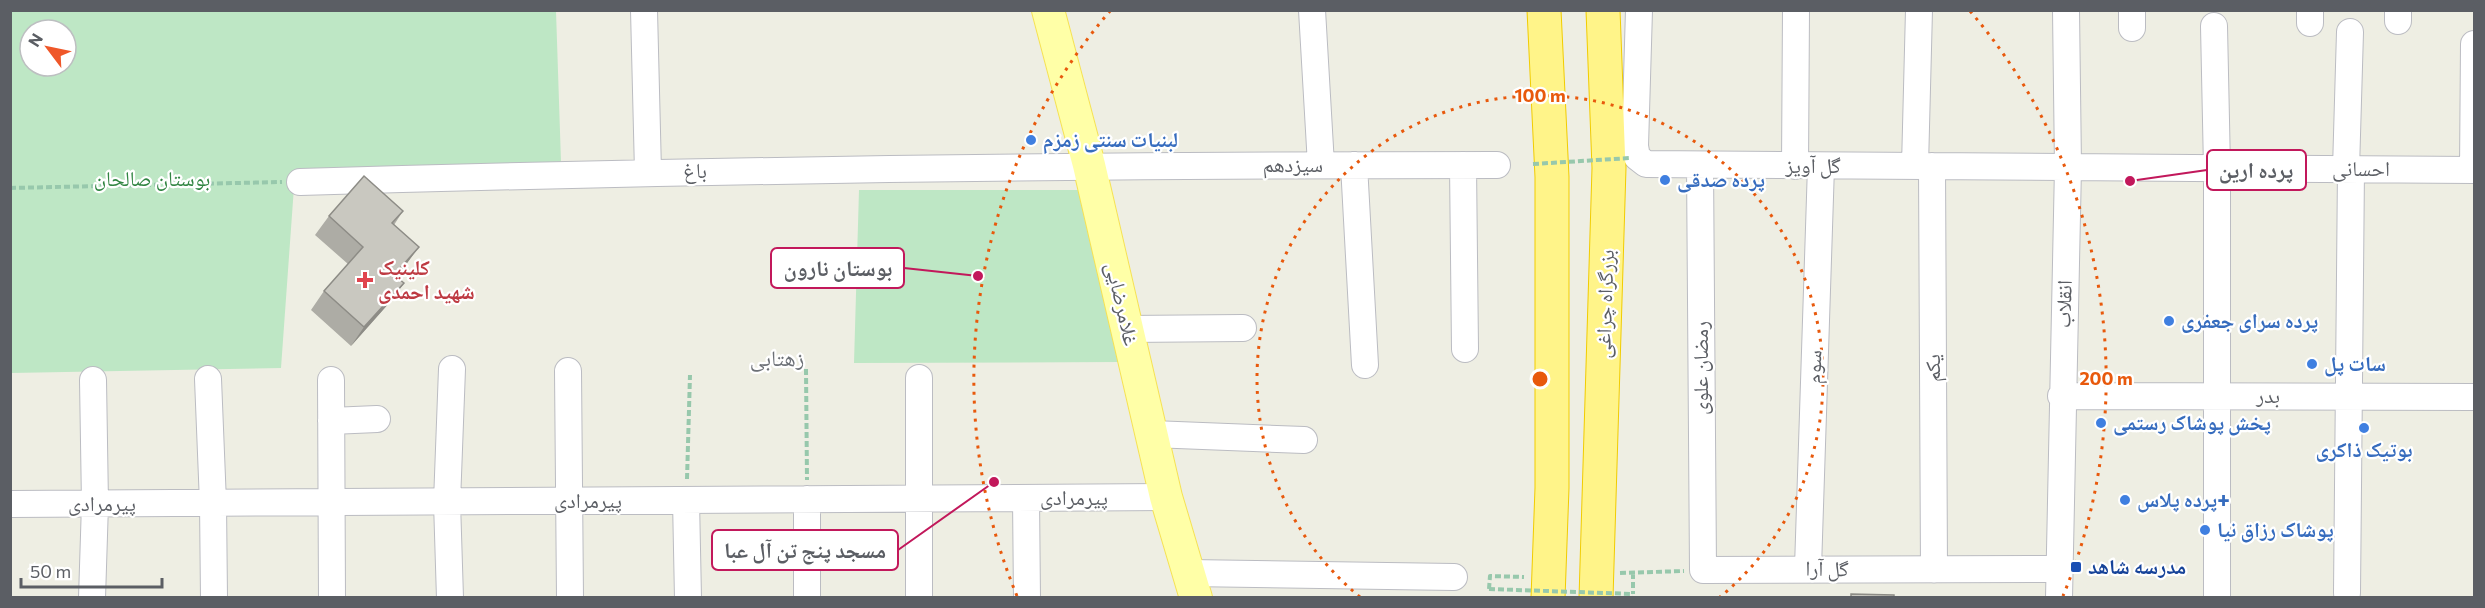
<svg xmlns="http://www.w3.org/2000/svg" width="2485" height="608" viewBox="0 0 2485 608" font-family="Commissioner,'Noto Naskh Arabic',sans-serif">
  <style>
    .green { fill: #bee7c5; fill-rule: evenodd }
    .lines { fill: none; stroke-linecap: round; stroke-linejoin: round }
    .minor-casing { stroke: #bbbcc2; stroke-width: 28 }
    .major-casing { stroke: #f6e255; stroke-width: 34 }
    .highway-casing { stroke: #f1cc00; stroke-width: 35 }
    .path { stroke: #97c8ac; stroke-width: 4; stroke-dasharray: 6 3; stroke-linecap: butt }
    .minor { stroke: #fff; stroke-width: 26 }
    .major { stroke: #ffffa7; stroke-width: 32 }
    .highway { stroke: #fff489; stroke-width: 33 }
    .path-bridge { stroke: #97c8ac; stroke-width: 4; stroke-dasharray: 6 3; stroke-linecap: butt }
    .wall { fill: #adaca5 }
    .shaded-wall { fill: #8d8c86 }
    .building { fill: #c9c8c0; stroke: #8d8c86; stroke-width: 1.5 }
    .ring { fill: none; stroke: #e8590c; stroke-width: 3; stroke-dasharray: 3 6 }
    .shop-dot { fill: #3f7fe0; stroke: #fff; stroke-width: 2 }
    .health-dot { fill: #e0444e; stroke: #fff; stroke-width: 2 }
    .transit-dot { fill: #1a4fb4; stroke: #fff; stroke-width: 2 }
    .labels { text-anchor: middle; stroke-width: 4.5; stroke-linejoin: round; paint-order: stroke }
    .shop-label { font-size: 21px; font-weight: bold; fill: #366cbe; stroke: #fff; text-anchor: start }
    .street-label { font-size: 21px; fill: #5b5e64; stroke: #fff }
    .park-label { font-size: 21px; fill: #318542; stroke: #fff }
    .health-label { font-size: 21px; font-weight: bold; fill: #be3a42; stroke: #fff; text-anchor: start }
    .transit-label { font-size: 21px; font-weight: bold; fill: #164399; stroke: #fff; text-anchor: start }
    .neighbourhood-label { font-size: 22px; fill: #6c7076; stroke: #fff }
    .centre { fill: #e8590c; stroke: #fff; stroke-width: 3 }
    .ring-label { font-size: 18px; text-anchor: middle; font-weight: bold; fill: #e8590c; stroke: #fff; stroke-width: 4.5; stroke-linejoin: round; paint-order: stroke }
    .leader { fill: none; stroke: #c2185b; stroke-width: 2 }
    .callout-dot { fill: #c2185b; stroke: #fff; stroke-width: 2 }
    .callout { fill: #fff; stroke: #c2185b; stroke-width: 2 }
    .callout-label { font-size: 22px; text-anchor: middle; font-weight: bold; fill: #5b5e64 }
  </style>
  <rect width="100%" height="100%" fill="#eeeee3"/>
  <path class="green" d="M10,11H556L561,162L295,173L281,368L11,373ZM30,30H66V66H30Z
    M859,190H1080L1120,362L854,363Z"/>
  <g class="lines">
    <defs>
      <path id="minor" d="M644,10L648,172
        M1312,10L1321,165
        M1639,10L1635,146L1637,157L1646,164L2474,170
        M2398,10V21
        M2310,23V10
        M2214,26L2217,168V598
        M2132,28V10
        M1354,165L1365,365
        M1463,165L1465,349
        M1700,165L1703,570L2058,569
        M1795,166L1796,10
        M1915,166L1919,10
        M1932,166L1934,570
        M2346,169L2350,32
        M2473,170L2474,44
        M300,182C699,170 1098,165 1497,165
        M1127,329L1243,328
        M568,371L570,598
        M919,378V598
        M208,379L213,503L214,598
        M331,380L332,598
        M2061,396L2474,397
        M331,421L377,419
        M1152,434L1304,440
        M1026,498L1027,598
        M686,500L688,598
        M10,504L1166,497
        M1808,568L1821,166
        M1189,573L1454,577
        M2347,593L2351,169
        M92,598L95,504L93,380
        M450,598L447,502L452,369
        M807,598V499
        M2059,598L2068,167L2066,10"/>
      <path id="major" d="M1048,10L1089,165L1166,497L1196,598"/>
      <path id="highway" d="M1544,10L1552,177V488L1548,598
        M1596,598L1609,168L1603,10"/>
    </defs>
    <use href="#minor" class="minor-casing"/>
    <use href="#major" class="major-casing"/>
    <use href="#highway" class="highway-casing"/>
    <path class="path" d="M10,188L282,182
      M806,369L807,480
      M687,479L690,375
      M1620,573L1684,571
      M1633,573V594
      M1489,589L1490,576L1524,577"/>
    <use href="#minor" class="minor"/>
    <use href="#major" class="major"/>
    <use href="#highway" class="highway"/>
    <path class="path-bridge" d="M1533,164L1630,158
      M1489,589L1633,594"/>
  </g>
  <path class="wall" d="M403,211L394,225L405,266L396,277L404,283L390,302L351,346L311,310L324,291L348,264L315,235L329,216Z"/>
  <path class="shaded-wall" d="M419,247L405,266L381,294L394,275Z
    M404,283L390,302L351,346L364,327Z"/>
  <path class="building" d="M364,176L403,211L392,223L419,247L394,275L404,283L364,327L324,291L363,247L329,216Z
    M1851,594L1894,595V597H1851Z"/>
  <g class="ring">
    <path d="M1360 597A283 283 0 1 1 1720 597"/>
    <path d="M1017 596A566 566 0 0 1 1110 11M1970 11A566 566 0 0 1 2063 596"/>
  </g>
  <g class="shop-dot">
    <circle cx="1031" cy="140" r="6"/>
    <circle cx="1665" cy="180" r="6"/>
    <circle cx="2169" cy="321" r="6"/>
    <circle cx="2312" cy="364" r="6"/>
    <circle cx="2101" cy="423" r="6"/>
    <circle cx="2364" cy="428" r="6"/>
    <circle cx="2125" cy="500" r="6"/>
    <circle cx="2205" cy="530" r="6"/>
  </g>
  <path class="health-dot" d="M362 271h6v6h6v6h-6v6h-6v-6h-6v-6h6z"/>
  <rect class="transit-dot" x="2070" y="561" width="12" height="12" rx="3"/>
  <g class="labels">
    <g class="shop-label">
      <text x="1043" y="147">لبنیات سنتی زمزم</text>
      <text x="1677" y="187">پرده صدقی</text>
      <text x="2181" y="328">پرده سرای جعفری</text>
      <text x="2324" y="371">سات پل</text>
      <text x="2113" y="430">پخش پوشاک رستمی</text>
      <text x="2364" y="457" text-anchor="middle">بوتیک ذاکری</text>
      <text x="2137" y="507">پرده پلاس+</text>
      <text x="2217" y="537">پوشاک رزاق نیا</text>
    </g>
    <g class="street-label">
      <text x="1293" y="172">سیزدهم</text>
      <text x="1813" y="173">گل آویز</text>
      <text x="2361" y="176">احسانی</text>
      <text transform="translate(695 171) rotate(-1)" y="7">باغ</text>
      <text transform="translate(1122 304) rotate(77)" y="7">غلامرضایی</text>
      <text transform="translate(1605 304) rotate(-88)" y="7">بزرگراه چراغی</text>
      <text transform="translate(2064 304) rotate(-88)" y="7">انقلاب</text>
      <text transform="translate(1814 367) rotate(-88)" y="7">سوم</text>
      <text transform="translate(1701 368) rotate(-90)" y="7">رمضان علوی</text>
      <text transform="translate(1933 368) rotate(-90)" y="7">یکم</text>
      <text x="2268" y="403">بدر</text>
      <text x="1074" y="505">پیرمرادی</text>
      <text x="588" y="508">پیرمرادی</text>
      <text x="102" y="511">پیرمرادی</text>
      <text transform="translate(1827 569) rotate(1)" y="7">گل آرا</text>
    </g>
    <g class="park-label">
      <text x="152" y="186">بوستان صالحان</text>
    </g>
    <g class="health-label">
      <text x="378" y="275">کلینیک<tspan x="378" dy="24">شهید احمدی</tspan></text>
    </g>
    <g class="transit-label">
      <text x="2088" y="574">مدرسه شاهد</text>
    </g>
    <g class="neighbourhood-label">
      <text x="777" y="366">زهتابی</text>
    </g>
  </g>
  <circle cx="1540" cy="379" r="9" class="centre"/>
  <g class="ring-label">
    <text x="1540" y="102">100 m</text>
    <text x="2106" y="385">200 m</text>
  </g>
  <path class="leader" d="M2130 181L2207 170M978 276L904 268M994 482L898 550"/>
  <g class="callout-dot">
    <circle cx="2130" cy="181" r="6"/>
    <circle cx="978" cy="276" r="6"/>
    <circle cx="994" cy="482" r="6"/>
  </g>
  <g class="callout">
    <rect x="2207" y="150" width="99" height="40" rx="6"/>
    <rect x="771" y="248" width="133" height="40" rx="6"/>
    <rect x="712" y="530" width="186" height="40" rx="6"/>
  </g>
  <g class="callout-label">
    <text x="2256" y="178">پرده ارین</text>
    <text x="838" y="276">بوستان نارون</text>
    <text x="805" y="558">مسجد پنج تن آل عبا</text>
  </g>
  <rect width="2485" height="608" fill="none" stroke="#5b5e64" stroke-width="24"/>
  <g transform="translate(48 48) rotate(302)"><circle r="28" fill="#ffffff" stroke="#bdbfc1" stroke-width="1.5"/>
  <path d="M0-4.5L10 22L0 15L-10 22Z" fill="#ef5729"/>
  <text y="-9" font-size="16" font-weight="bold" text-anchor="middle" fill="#5b5e64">N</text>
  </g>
  <path d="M21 578v9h141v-9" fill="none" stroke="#5b5e64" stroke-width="3"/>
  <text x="30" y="578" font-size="18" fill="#5b5e64" stroke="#ffffff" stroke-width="4.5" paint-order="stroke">50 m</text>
</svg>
